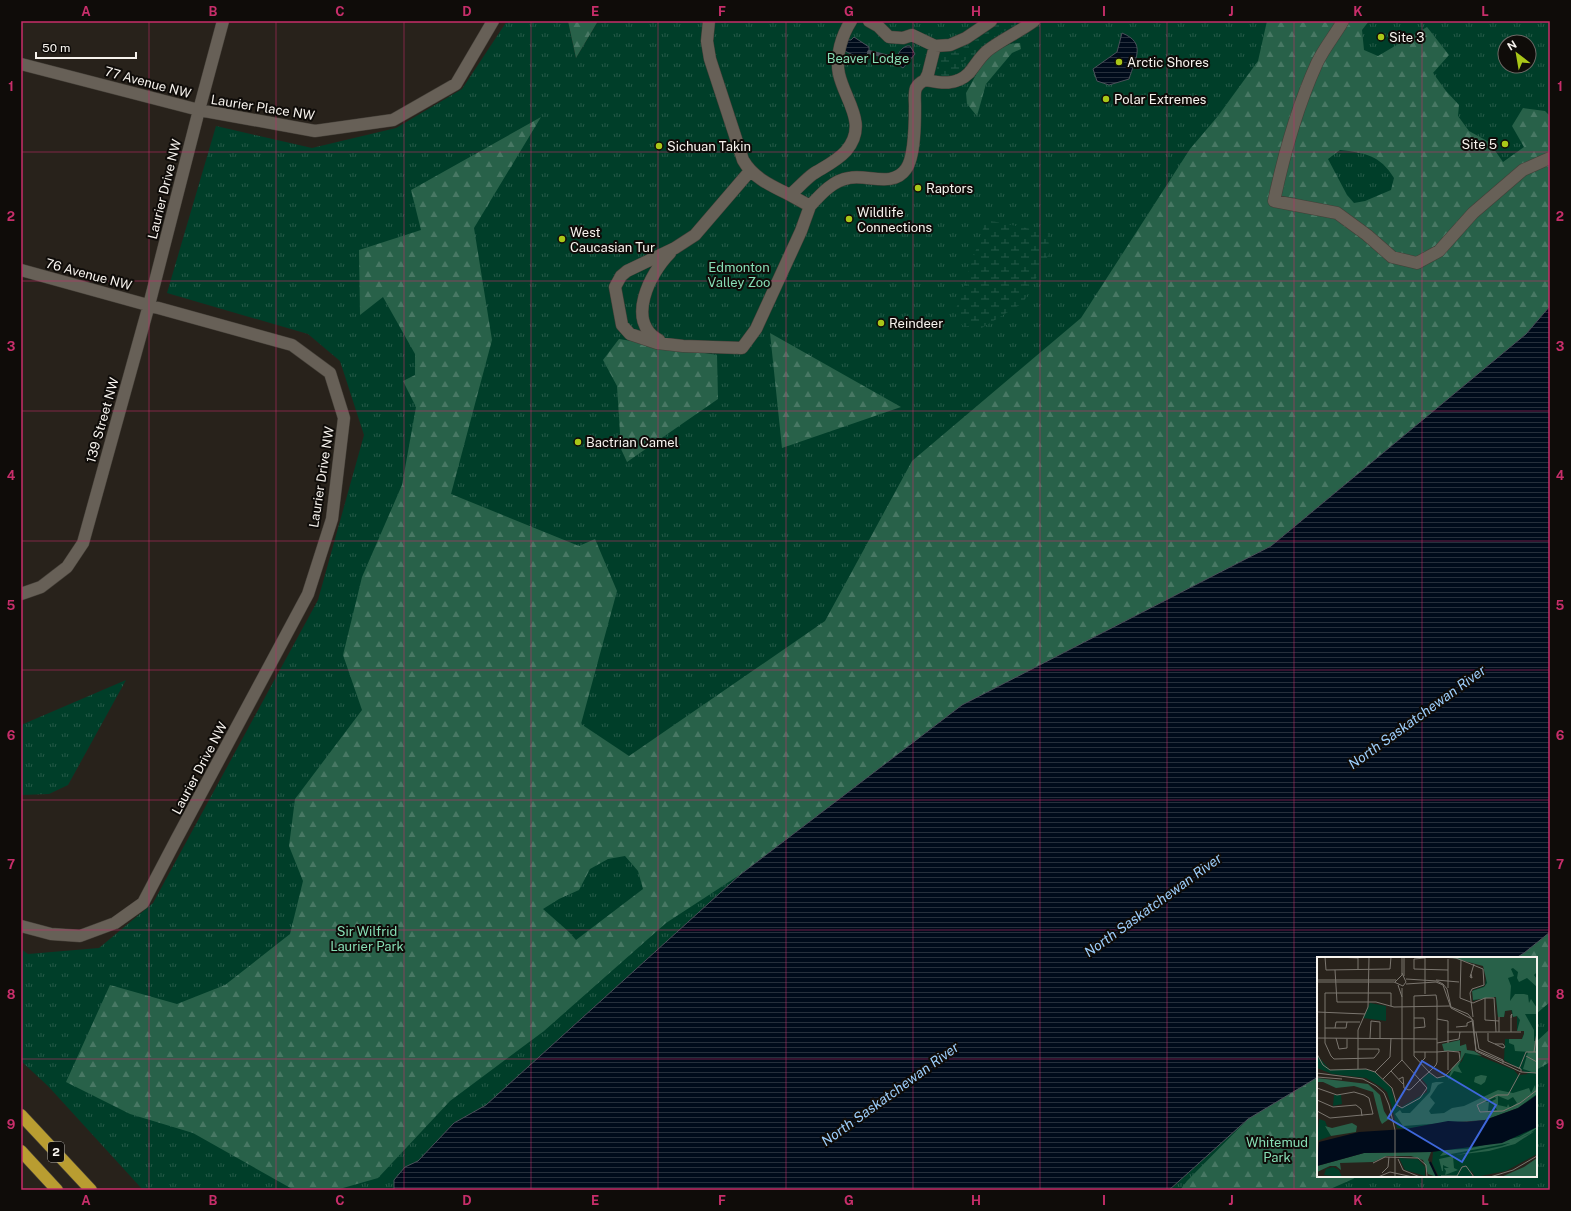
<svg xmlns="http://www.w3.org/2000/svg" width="1571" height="1211" viewBox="0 0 1571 1211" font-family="'Public Sans',sans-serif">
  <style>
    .grass { fill: url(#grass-tufts); fill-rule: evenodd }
    .forest { fill: url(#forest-firs); fill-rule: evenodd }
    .wetland { fill: url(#wetland-marsh) }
    .water { fill: url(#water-rules); stroke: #4a515a }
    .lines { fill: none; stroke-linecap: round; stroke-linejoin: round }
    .stream { stroke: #4a515a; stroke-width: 4 }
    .minor-casing { stroke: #443f38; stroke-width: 13 }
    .highway-casing { stroke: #443f38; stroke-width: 13 }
    .minor { stroke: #676057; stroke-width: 12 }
    .highway { stroke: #b99d31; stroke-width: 12 }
    .grid { fill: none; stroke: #c72e6a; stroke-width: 1; stroke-opacity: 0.55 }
    .poi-dot { fill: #aac718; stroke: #0f0c09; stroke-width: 1.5 }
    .labels { text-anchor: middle; stroke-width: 4; stroke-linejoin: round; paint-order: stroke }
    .shield { fill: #0f0c09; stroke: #b1aea9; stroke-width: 1 }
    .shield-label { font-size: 12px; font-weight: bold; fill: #f7f3ee }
    .poi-label { font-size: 13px; fill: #f7f3ee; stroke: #0f0c09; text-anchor: start }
    .park-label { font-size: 13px; fill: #87deb5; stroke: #0f0c09 }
    .street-label { font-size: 13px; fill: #f7f3ee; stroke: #0f0c09 }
    .water-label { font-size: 14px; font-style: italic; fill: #9dcefc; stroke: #0f0c09 }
    .inset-river { fill: none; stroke: #000b1b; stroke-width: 2 }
    .inset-road { fill: none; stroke: #7b766f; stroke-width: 1 }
    .view { fill: #3e67db; fill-opacity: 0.15; stroke: #3e67db; stroke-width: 2 }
    .inset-edge { fill: none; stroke: #f7f3ee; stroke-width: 2 }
    .neatline { fill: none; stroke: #c72e6a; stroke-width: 1.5 }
    .grid-label { font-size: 13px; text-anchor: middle; font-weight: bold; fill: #c72e6a }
  </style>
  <defs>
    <pattern id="grass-tufts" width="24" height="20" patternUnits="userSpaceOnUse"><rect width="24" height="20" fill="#003e29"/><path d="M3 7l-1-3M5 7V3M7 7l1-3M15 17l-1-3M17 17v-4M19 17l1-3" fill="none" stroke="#265a48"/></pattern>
    <pattern id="forest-firs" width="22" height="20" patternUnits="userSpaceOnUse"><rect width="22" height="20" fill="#286149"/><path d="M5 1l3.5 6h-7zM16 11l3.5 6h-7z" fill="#487864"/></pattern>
    <pattern id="wetland-marsh" width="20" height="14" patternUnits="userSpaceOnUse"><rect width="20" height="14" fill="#003e29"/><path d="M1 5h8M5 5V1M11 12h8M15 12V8" fill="none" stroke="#265a48"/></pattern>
    <pattern id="water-rules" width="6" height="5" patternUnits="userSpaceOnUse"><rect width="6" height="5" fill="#000b1b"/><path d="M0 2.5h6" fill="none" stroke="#262f3c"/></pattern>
  </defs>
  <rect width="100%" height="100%" fill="#28221b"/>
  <path class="grass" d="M507,21H568L576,58L598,21H1550V306L962,705L741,874L486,1105L454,1123L418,1161L405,1167L394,1180V1190H143L48,1086L21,1061V949L28,954L99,948L153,903L318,600L364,435L340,361L308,334L167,293L216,126L312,148L396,128L462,89ZM1505,42H1529V66H1505Z
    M126,680L68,785L49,794L21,795V725Z
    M1550,932V1190H1169L1248,1119L1318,1077V1176H1536V958H1516L1524,953Z"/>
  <path class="forest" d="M568,21H598L576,58Z
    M1267,21H1369L1362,30L1364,50L1378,56L1427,27L1449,55L1433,73L1446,91L1459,105L1458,116L1469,131L1489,142L1503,162L1524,147L1512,126L1523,108L1545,111L1550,116V306L1526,334L1271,546L962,705L741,874L666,923L544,1031L450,1101L378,1178L336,1190H294L193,1133L130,1114L66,1082L110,985L177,1004L225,985L290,934L303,881L289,846L295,799L362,710L343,655L362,577L402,485L416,407L403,381L415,375V354L383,297L360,315L359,250L421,230L411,190L541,117L474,228L492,340L451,494L579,546L595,539L617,591L581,724L629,756L825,621L912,461L1081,318L1190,149L1218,116L1258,61ZM1340,150C1365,153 1380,155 1394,178L1391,190L1365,201L1354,203L1347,195L1328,159ZM625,856L638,871L643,889L576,940L569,932L543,909L559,899L579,890L590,869L608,859Z
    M1020,43L1021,49L1012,53L986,84L977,116L967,104L966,93L977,73L989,54L1010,44Z
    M770,333L901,407L782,448Z
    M619,339L717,355L718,399L627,462L621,449L617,386L603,360Z
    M1550,932V1002L1536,1014V958H1516L1524,953Z
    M1550,1029V1062L1536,1070V1042Z
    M1318,1077V1176H1357L1353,1179L1328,1190H1180L1187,1181L1248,1119Z"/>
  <path class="wetland" d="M999,21H1024C1013,27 1001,32 992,39C984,45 978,52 971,57C968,59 964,60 963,62C959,65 960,71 955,74C940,84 930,67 943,54C960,53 974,41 988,31V27Z
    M986,220L1047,232L1050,252L1023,303L980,329L963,326L955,312Z"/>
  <path class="water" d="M1122,33C1147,43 1135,59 1129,79L1109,85L1097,81L1093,69L1117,52Z
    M854,37L869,47V52L865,56L857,57L845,51L848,40H851Z
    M907,46H910L915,54L903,68L897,64C897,55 899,49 907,46Z
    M1550,306V932L1524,953L1516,958H1318V1077L1248,1119L1169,1190H394V1180L405,1167L418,1161L454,1123L486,1105L741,874L962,705L1271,546L1526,334Z"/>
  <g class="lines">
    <path class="stream" d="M869,52L897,59"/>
    <defs>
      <path id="minor" d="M709,21L707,41L710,59L743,160C753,178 772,186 790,195
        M851,21C842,35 835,56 839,74C845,101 869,124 846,151C837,161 824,167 813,174C805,180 798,188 790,195L810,206C820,195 833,180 849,178C867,174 893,188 906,169C915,157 915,121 915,106C915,101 914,93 916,88C918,84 921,82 925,80C941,83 956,86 969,73C975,66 979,58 987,51C1001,40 1019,32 1034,21
        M869,21L878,26L889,37L903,38L912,35L935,46L950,45L966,38L991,21
        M1343,21C1335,35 1324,48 1317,63C1297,107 1284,154 1274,201L1337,213L1367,235L1392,257L1417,263L1439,251L1473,213L1523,170L1550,158
        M21,64L199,110L315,131L393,120L456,84L493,21
        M925,80L928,74L935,46
        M750,171L695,235L675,248L627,271L621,276L615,287L622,325L630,334L657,343L683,346L742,348L756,329L801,231L810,206
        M21,270L292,345L330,373L344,418L332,519L308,594L176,840L143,903L115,923L80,936L51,934L21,926
        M659,340C625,322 650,273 670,253
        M21,594L41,587L67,567L83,543L149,305L199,110L223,21"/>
      <path id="highway" d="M21,1115L91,1190
        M21,1151L57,1190"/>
    </defs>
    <use href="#minor" class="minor-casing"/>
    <use href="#highway" class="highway-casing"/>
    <use href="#minor" class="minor"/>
    <use href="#highway" class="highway"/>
  </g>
  <path class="grid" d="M149,21V1190M276,21V1190M404,21V1190M531,21V1190M658,21V1190M786,21V1190M913,21V1190M1040,21V1190M1167,21V1190M1294,21V1190M1422,21V958M21,152H1550M21,281H1550M21,411H1550M21,541H1550M21,670H1550M21,800H1550M21,930H1550M21,1059H1318M1536,1059H1550M1422,1176V1190"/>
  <g class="poi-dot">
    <circle cx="1381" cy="37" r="4"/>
    <circle cx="1119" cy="62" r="4"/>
    <circle cx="1106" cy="99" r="4"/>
    <circle cx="1505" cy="144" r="4"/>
    <circle cx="659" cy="146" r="4"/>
    <circle cx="918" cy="188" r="4"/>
    <circle cx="849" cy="219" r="4"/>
    <circle cx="562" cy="239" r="4"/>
    <circle cx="881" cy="323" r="4"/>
    <circle cx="578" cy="442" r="4"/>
  </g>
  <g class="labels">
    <rect class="shield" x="48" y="1142" width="16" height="20" rx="3"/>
    <g class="shield-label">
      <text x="56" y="1156">2</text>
    </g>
    <g class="poi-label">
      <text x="1389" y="42">Site 3</text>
      <text x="1127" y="67">Arctic Shores</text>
      <text x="1114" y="104">Polar Extremes</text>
      <text x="1497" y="149" text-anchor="end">Site 5</text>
      <text x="667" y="151">Sichuan Takin</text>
      <text x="926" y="193">Raptors</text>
      <text x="857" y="217">Wildlife<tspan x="857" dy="15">Connections</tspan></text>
      <text x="570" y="237">West<tspan x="570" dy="15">Caucasian Tur</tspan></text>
      <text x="889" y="328">Reindeer</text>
      <text x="586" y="447">Bactrian Camel</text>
    </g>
    <g class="park-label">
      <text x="868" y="63">Beaver Lodge</text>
      <text x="739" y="272">Edmonton<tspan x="739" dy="15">Valley Zoo</tspan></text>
      <text x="367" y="936">Sir Wilfrid<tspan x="367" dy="15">Laurier Park</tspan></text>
      <text x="1277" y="1147">Whitemud<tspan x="1277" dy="15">Park</tspan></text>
    </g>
    <g class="street-label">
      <text transform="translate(148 82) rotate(15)" y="5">77 Avenue NW</text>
      <text transform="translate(263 107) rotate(9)" y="5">Laurier Place NW</text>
      <text transform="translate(164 189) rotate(-76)" y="5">Laurier Drive NW</text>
      <text transform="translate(89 274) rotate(15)" y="5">76 Avenue NW</text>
      <text transform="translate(102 420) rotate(-74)" y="5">139 Street NW</text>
      <text transform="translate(321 477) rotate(-81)" y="5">Laurier Drive NW</text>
      <text transform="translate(199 768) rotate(-62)" y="5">Laurier Drive NW</text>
    </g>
    <g class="water-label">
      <text transform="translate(1417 717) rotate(-36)" y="5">North Saskatchewan River</text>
      <text transform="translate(1153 905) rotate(-36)" y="5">North Saskatchewan River</text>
      <text transform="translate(890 1094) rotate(-36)" y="5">North Saskatchewan River</text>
    </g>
  </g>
  <g transform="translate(1317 957)">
    <rect width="220" height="220" fill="#28221b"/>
    <path d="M220,0V138L201,151L89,172L80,171L74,147L70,135L64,130L49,121L15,117L0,111V98L13,113L48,112L58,115L74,131L79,148L83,151L110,135V128L105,122L112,116L120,121L129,119L145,104L148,96H155L197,113L201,118L211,117L187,103L188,82H205L207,77V74H200V59L196,60L194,52L188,54L187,60H181L179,40H168L156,44V33L168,29L169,20ZM53,46L69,49V64L46,61ZM17,138H24L25,147L16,149ZM2,162L8,164L14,179L0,184ZM220,170V197L189,214L158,220L154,213L155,220H122L115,206L116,195ZM82,201L101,202L108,210V219L88,213ZM16,210L22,213L25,220L7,218L9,212Z" fill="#003e29"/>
    <path d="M132,0H220V15L217,18L220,22V30L210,21L202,25L200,21L201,15L196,11L194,12L197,19L191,21L194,29L193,44L198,37H207L211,38L212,46L214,42L220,51V57H208L217,73V84H220V117L206,112L211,95L198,94L197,88L192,86V82H205L207,77V74H200L203,63L200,59L196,60L195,53L188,54L187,60H181L179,40L156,43L155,34L167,30L170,26L166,9ZM143,83V89L149,87L150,93L157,94L165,99L148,96L141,109L145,116L137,114L131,123L135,111L143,104L144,94H127L125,87ZM164,118L170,119L168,125L164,128L157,125L158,120ZM0,121L51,127L63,138L67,154L72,162L65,167L63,163L56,135L37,129L19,131L6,125H0ZM119,125H127L121,128L113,140L118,146L112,154L114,157L127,156L135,151L147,149L181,133L196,136L212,131L214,136L218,128L220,137L201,151L168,163L86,169L78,157L83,153L85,156H93L113,135L115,126ZM181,139L191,143L196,140L200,146L193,151L191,147L190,150L181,148ZM178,140L179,142L175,144L180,153L171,154L172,145H168ZM35,166L40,169L39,175L14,179L8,169L15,171ZM220,170V171L212,177L193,185L218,174L198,187L172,194L139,198L185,189L193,186L123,199L128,193L150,192L202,180ZM114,195L111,203L120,220L111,217L106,203L94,199H70L56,205L23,206L24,213L19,209H13L0,215V209L47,196ZM136,199L137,211L141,213L128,218L129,214L127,211H132L126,208V214H125L122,202ZM220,201V220H184L207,210Z" fill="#286149" fill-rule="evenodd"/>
    <path d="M220,138V170L185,186L114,195L47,196L0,209L2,185L42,175L89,172L131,164L150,165L168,163L201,151Z" fill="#000b1b"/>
    <path class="inset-river" d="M113,205L120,220"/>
    <path class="inset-road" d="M8,0L9,13L73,12L74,0M20,0L41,1M87,0V19M120,0L139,1L166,12L167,28L155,32L153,36L156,60M108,1L97,2V12L131,13M131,2V31M144,3L143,41L156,46L168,41H177L179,75M18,13L20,45H59L77,50L133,49M41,13V0M154,17L155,21L153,20L154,17L157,7M89,22L120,24L126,27L130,32L134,50L151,57L156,63L159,93L204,112V115L159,94L155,62L134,51L126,28L119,25L89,27M0,23H79M119,23L142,25M0,25H77L86,29L89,25L85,16M78,25L85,18V0M81,28L85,40M85,31V103M108,37V0M168,41V63L182,64M0,55L48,57M120,62L131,64V86M139,70L150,69V66L155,64M8,71H29L30,65M18,71L19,65H43M97,71L108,70L107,61H97M130,75H204M159,75L162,92L186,103V106M182,75V60M194,75V58L195,57L194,61M171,76V84L178,87L186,91L188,90L186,87H178M0,81L120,82M19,81L22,92L30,91V82M53,81L54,64L63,65V81M120,86L142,82L143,75M41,92H62V95L57,101M131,95V113M217,95L220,75M0,97L6,108L13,113L49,112L58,115L75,131L80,148L85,151L103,141L110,131L85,103M209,99L220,105M57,101L17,102L14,99L8,86V36H74V49M103,106L108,101V95M41,112V73L51,50L52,0M202,112L209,95H220M74,114L86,127M58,115L73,100L74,81M204,115L220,116M0,116L46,122L59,129L67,136L72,148L78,173V220M203,116L191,138H180L160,148L163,155L186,154L203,146L220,133M0,120L25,122M66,122L85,103M82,122L86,120L87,131L92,133L94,132L104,122L112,115L119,108L120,105V44L119,38L97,39V99L112,115L120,121L128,119L143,103L142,95L131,94L120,95H97M0,131L20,138L37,135L47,138L52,141L56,157L13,161L0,154M0,143L16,150L39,148L44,152L45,159M81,202L86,213L103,220M56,206L68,200L101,201L109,208L110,220M65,216L71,210L72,200M124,219H140L145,210L149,209L157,220M61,220L73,215L96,220M173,220L196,213L220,199"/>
    <path class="view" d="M105,104L179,148L145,205L71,161Z"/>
    <rect width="220" height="220" class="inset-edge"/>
  </g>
  <rect width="1571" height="1211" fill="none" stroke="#0f0c09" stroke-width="44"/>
  <g transform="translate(1517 54) rotate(329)"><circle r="19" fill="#0f0c09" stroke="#6c6865"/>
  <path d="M0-3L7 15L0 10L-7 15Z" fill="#aac718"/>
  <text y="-6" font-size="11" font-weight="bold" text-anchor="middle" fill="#f7f3ee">N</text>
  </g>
  <path d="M36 52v6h100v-6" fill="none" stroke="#f7f3ee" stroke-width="2"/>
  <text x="42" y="52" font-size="12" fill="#f7f3ee" stroke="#0f0c09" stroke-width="3" paint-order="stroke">50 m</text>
  <rect x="22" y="22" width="1527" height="1167" class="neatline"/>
  <g class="grid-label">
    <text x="86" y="16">A</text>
    <text x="213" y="16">B</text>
    <text x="340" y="16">C</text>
    <text x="467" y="16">D</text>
    <text x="595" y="16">E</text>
    <text x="722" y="16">F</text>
    <text x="849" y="16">G</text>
    <text x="976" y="16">H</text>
    <text x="1104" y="16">I</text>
    <text x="1231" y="16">J</text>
    <text x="1358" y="16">K</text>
    <text x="1485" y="16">L</text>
    <text x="11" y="91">1</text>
    <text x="1560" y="91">1</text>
    <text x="11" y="221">2</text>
    <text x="1560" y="221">2</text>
    <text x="11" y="351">3</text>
    <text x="1560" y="351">3</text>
    <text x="11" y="480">4</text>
    <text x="1560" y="480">4</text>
    <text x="11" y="610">5</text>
    <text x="1560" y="610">5</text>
    <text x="11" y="740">6</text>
    <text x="1560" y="740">6</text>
    <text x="11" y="869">7</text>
    <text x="1560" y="869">7</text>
    <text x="11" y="999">8</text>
    <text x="1560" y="999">8</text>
    <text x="11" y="1129">9</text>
    <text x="1560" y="1129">9</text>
    <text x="86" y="1205">A</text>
    <text x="213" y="1205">B</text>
    <text x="340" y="1205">C</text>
    <text x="467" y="1205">D</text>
    <text x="595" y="1205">E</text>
    <text x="722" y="1205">F</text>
    <text x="849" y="1205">G</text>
    <text x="976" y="1205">H</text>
    <text x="1104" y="1205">I</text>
    <text x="1231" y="1205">J</text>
    <text x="1358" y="1205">K</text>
    <text x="1485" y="1205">L</text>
  </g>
</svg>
